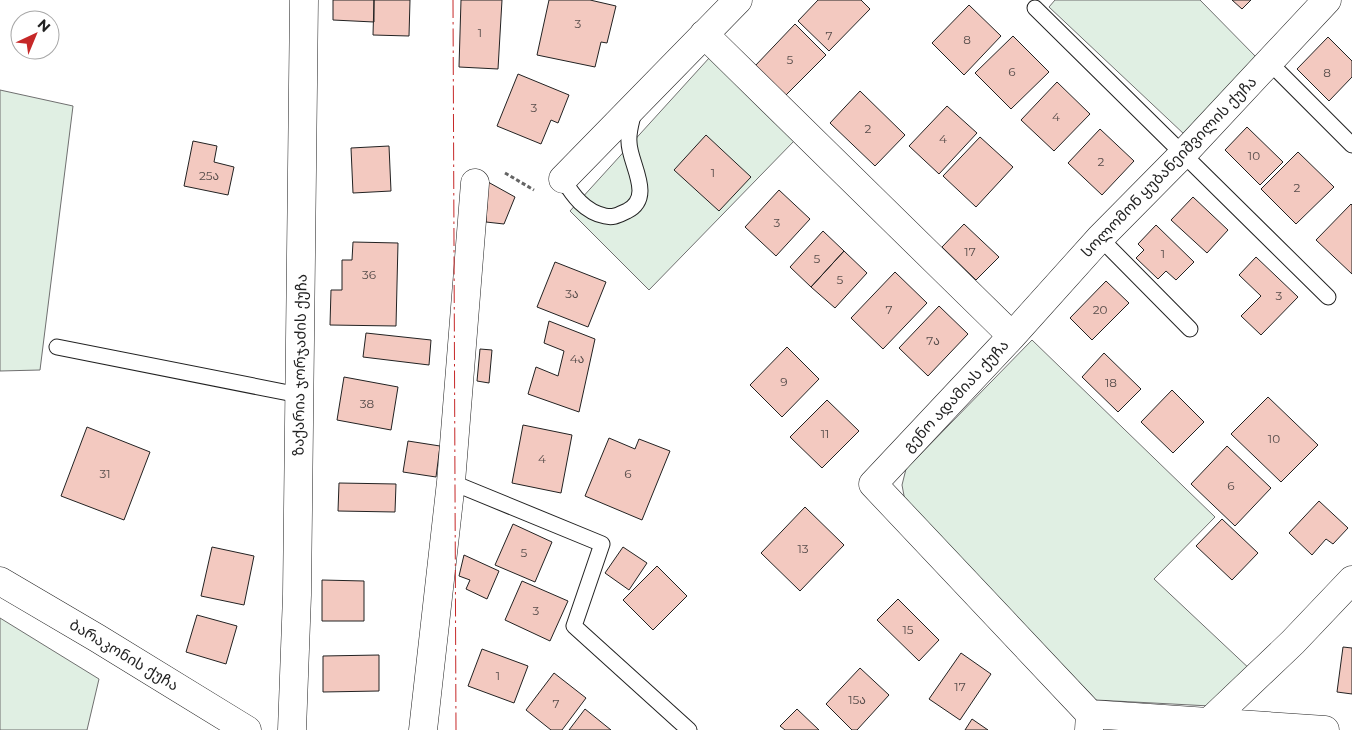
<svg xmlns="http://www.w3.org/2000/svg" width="1352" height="730" viewBox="0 0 1352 730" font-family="Montserrat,'Noto Sans Georgian',sans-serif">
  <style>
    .green { fill: #e0efe3; stroke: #6f6f6f }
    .building { fill: #f3c9c0; stroke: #222 }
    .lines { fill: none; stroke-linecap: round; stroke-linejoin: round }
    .service-casing { stroke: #222; stroke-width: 17 }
    .minor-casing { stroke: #222; stroke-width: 29 }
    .tertiary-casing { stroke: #222; stroke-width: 29 }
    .path { stroke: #646464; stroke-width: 3; stroke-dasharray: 4 2.5; stroke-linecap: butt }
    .service { stroke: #fff; stroke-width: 15 }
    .minor { stroke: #fff; stroke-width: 28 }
    .tertiary { stroke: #fff; stroke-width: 28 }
    .power { stroke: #c62828; stroke-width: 1; stroke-dasharray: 18 4 2.5 4; stroke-linecap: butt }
    .labels { text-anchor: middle; stroke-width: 4; stroke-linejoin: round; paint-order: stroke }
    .number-label { font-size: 12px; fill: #564c4a }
    .street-label { font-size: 15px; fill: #222; stroke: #fff }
  </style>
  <rect width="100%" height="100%" fill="#fff"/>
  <path class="green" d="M1055,0H1200L1258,59L1185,135L1049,7Z
    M710,57L795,140L649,290L570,211Z
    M0,90L73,106L40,370L0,371Z
    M1032,340L1215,517L1154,579L1253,672L1210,706L1096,700L905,501L902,485L906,469Z
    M0,618L99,679L87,730H0Z"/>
  <path class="building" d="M333,0H374V22L333,20Z
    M374,0H410L409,36L373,35Z
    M461,0H502L498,69L459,67Z
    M549,0H590L616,6L607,43L601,42L595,67L537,55Z
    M818,0H861L870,9L829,51L798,21Z
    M1232,0H1251L1242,9Z
    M969,5L1001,36L964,75L932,43Z
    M795,24L826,55L785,96L755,66Z
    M1013,36L1049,72L1011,109L975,73Z
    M1328,37L1352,61V77L1329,101L1297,69Z
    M518,74L569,95L558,123L551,120L541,144L497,126Z
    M1057,82L1090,114L1054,151L1021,120Z
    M860,91L905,135L875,166L830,123Z
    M947,106L977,133L939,174L909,146Z
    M1247,127L1283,162L1260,185L1225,150Z
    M1100,129L1134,161L1102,195L1068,163Z
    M706,135L751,177L719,211L674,170Z
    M980,137L1013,167L976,207L943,176Z
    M193,141L217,146L214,162L234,167L228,195L184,186Z
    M389,146L391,191L353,193L351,148Z
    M1298,152L1334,187L1296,224L1261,189Z
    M488,182L515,197L504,224L486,222Z
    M779,190L810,219L776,256L745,227Z
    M1193,197L1228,230L1207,253L1171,220Z
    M1351,204L1352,205V274L1316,240Z
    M964,224L999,257L976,280L942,247Z
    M1156,225L1194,262L1176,280L1166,271L1158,279L1136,258L1144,250L1138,244Z
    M823,231L844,251L811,287L790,267Z
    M353,242L398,243L396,326L330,325L331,290H342V260H352Z
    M844,251L867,273L835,308L811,287Z
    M1256,257L1298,297L1261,335L1241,316L1261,296L1239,275Z
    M555,262L606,282L588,327L537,307Z
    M895,272L927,303L883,349L851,318Z
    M1106,281L1129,303L1092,340L1070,318Z
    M939,306L968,334L928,376L899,348Z
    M549,321L595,339L579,412L528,394L536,367L558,376L564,351L544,343Z
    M366,333L431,340L429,365L363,357Z
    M787,347L819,379L782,417L750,385Z
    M480,349L492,350L489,383L477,381Z
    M1104,353L1141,389L1118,412L1082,377Z
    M344,377L398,387L391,430L337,420Z
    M1172,390L1204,422L1173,453L1141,422Z
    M1268,397L1318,445L1281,482L1231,434Z
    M827,400L859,431L822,468L790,437Z
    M523,425L572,435L561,493L512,483Z
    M87,427L150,452L124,520L61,496Z
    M609,438L635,449L639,439L670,451L642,520L585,496Z
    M408,441L440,446L436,477L403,472Z
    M1227,446L1271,488L1235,526L1191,484Z
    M339,483L396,484L395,512L338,511Z
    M1319,501L1348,528L1333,544L1326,539L1312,555L1289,533Z
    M805,507L844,545L800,591L761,553Z
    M1222,519L1258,553L1232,580L1196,546Z
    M513,524L552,542L535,582L495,565Z
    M212,547L254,556L244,605L201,596Z
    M623,547L647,563L629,590L605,573Z
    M464,555L499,571L487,599L466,589L470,580L459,576Z
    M657,566L687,596L653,630L623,600Z
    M322,580L364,581V621H322Z
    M522,581L568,601L550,641L505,620Z
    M898,599L939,640L919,661L877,620Z
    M197,615L237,626L226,664L186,652Z
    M1343,647L1352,648V694L1337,692Z
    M482,649L528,666L514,703L468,686Z
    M961,653L991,674L960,720L929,699Z
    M379,655V691L323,692V656Z
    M860,668L889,695L857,730H852L826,704Z
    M554,673L586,698L562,730H551L526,710Z
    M585,709L611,730H569Z
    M797,709L819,730H785L780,726Z
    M972,719L988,730H965Z"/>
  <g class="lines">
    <defs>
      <path id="service" d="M1035,8L1328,297
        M1269,62L1352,145
        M563,179C573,196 585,212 605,216C614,218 618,215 627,211C655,197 629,163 629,142C628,131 632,121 634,111
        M1100,238L1190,329
        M57,347L299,395
        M451,482L602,544L574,626L689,730"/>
      <path id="minor" d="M704,34L1012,336L873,484L1090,714L1089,730
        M563,179L738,0
        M1012,336L1100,238L1184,153L1327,0
        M0,581L97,638L247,730
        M1090,714L1325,730
        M1209,722L1293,642L1352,580
        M423,730L451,482L475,183"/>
      <path id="tertiary" d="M292,730L297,595L304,0"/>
    </defs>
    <use href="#service" class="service-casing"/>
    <use href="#minor" class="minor-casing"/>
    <use href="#tertiary" class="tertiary-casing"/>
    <path class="path" d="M505,173L534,190"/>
    <use href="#service" class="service"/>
    <use href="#minor" class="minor"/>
    <use href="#tertiary" class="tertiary"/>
    <path class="power" d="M453,0L456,730"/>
  </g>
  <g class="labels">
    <g class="number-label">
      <text x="578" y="28">3</text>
      <text x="480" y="37">1</text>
      <text x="829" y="40">7</text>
      <text x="967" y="44">8</text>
      <text x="790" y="64">5</text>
      <text x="1012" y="76">6</text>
      <text x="1327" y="77">8</text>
      <text x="534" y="112">3</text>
      <text x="1056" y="121">4</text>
      <text x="868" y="133">2</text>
      <text x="943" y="143">4</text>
      <text x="1254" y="160">10</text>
      <text x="1101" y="166">2</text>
      <text x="713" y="177">1</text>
      <text x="209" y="180">25ა</text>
      <text x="1297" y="192">2</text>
      <text x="777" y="227">3</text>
      <text x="970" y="256">17</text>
      <text x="1163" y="258">1</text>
      <text x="817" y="263">5</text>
      <text x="369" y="279">36</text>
      <text x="840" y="284">5</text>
      <text x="572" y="298">3ა</text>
      <text x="1279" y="300">3</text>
      <text x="889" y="314">7</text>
      <text x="1100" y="314">20</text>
      <text x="933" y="345">7ა</text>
      <text x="577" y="363">4ა</text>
      <text x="784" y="386">9</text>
      <text x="1111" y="387">18</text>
      <text x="367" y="408">38</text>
      <text x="825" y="438">11</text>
      <text x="1274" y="443">10</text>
      <text x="542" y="463">4</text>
      <text x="105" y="478">31</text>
      <text x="628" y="478">6</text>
      <text x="1231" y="490">6</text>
      <text x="803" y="553">13</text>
      <text x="524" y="557">5</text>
      <text x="536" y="615">3</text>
      <text x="908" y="634">15</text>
      <text x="498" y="680">1</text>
      <text x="960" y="691">17</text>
      <text x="857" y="704">15ა</text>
      <text x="556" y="708">7</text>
    </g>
    <g class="street-label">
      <text transform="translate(1169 167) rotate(-46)" y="5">სოლომონ ყუბანეიშვილის ქუჩა</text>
      <text transform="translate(300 365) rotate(-89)" y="5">ზაქარია ჯორჯაძის ქუჩა</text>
      <text transform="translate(956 396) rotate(-47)" y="5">გენო ადამიას ქუჩა</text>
      <text transform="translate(124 655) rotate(31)" y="5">ბარაკონის ქუჩა</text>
    </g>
  </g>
  <g transform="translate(35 35) rotate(44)"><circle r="24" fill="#ffffff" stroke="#a7a7a7"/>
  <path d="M0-4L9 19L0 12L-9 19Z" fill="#c62828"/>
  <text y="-8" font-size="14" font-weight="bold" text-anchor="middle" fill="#222222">N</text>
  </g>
</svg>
